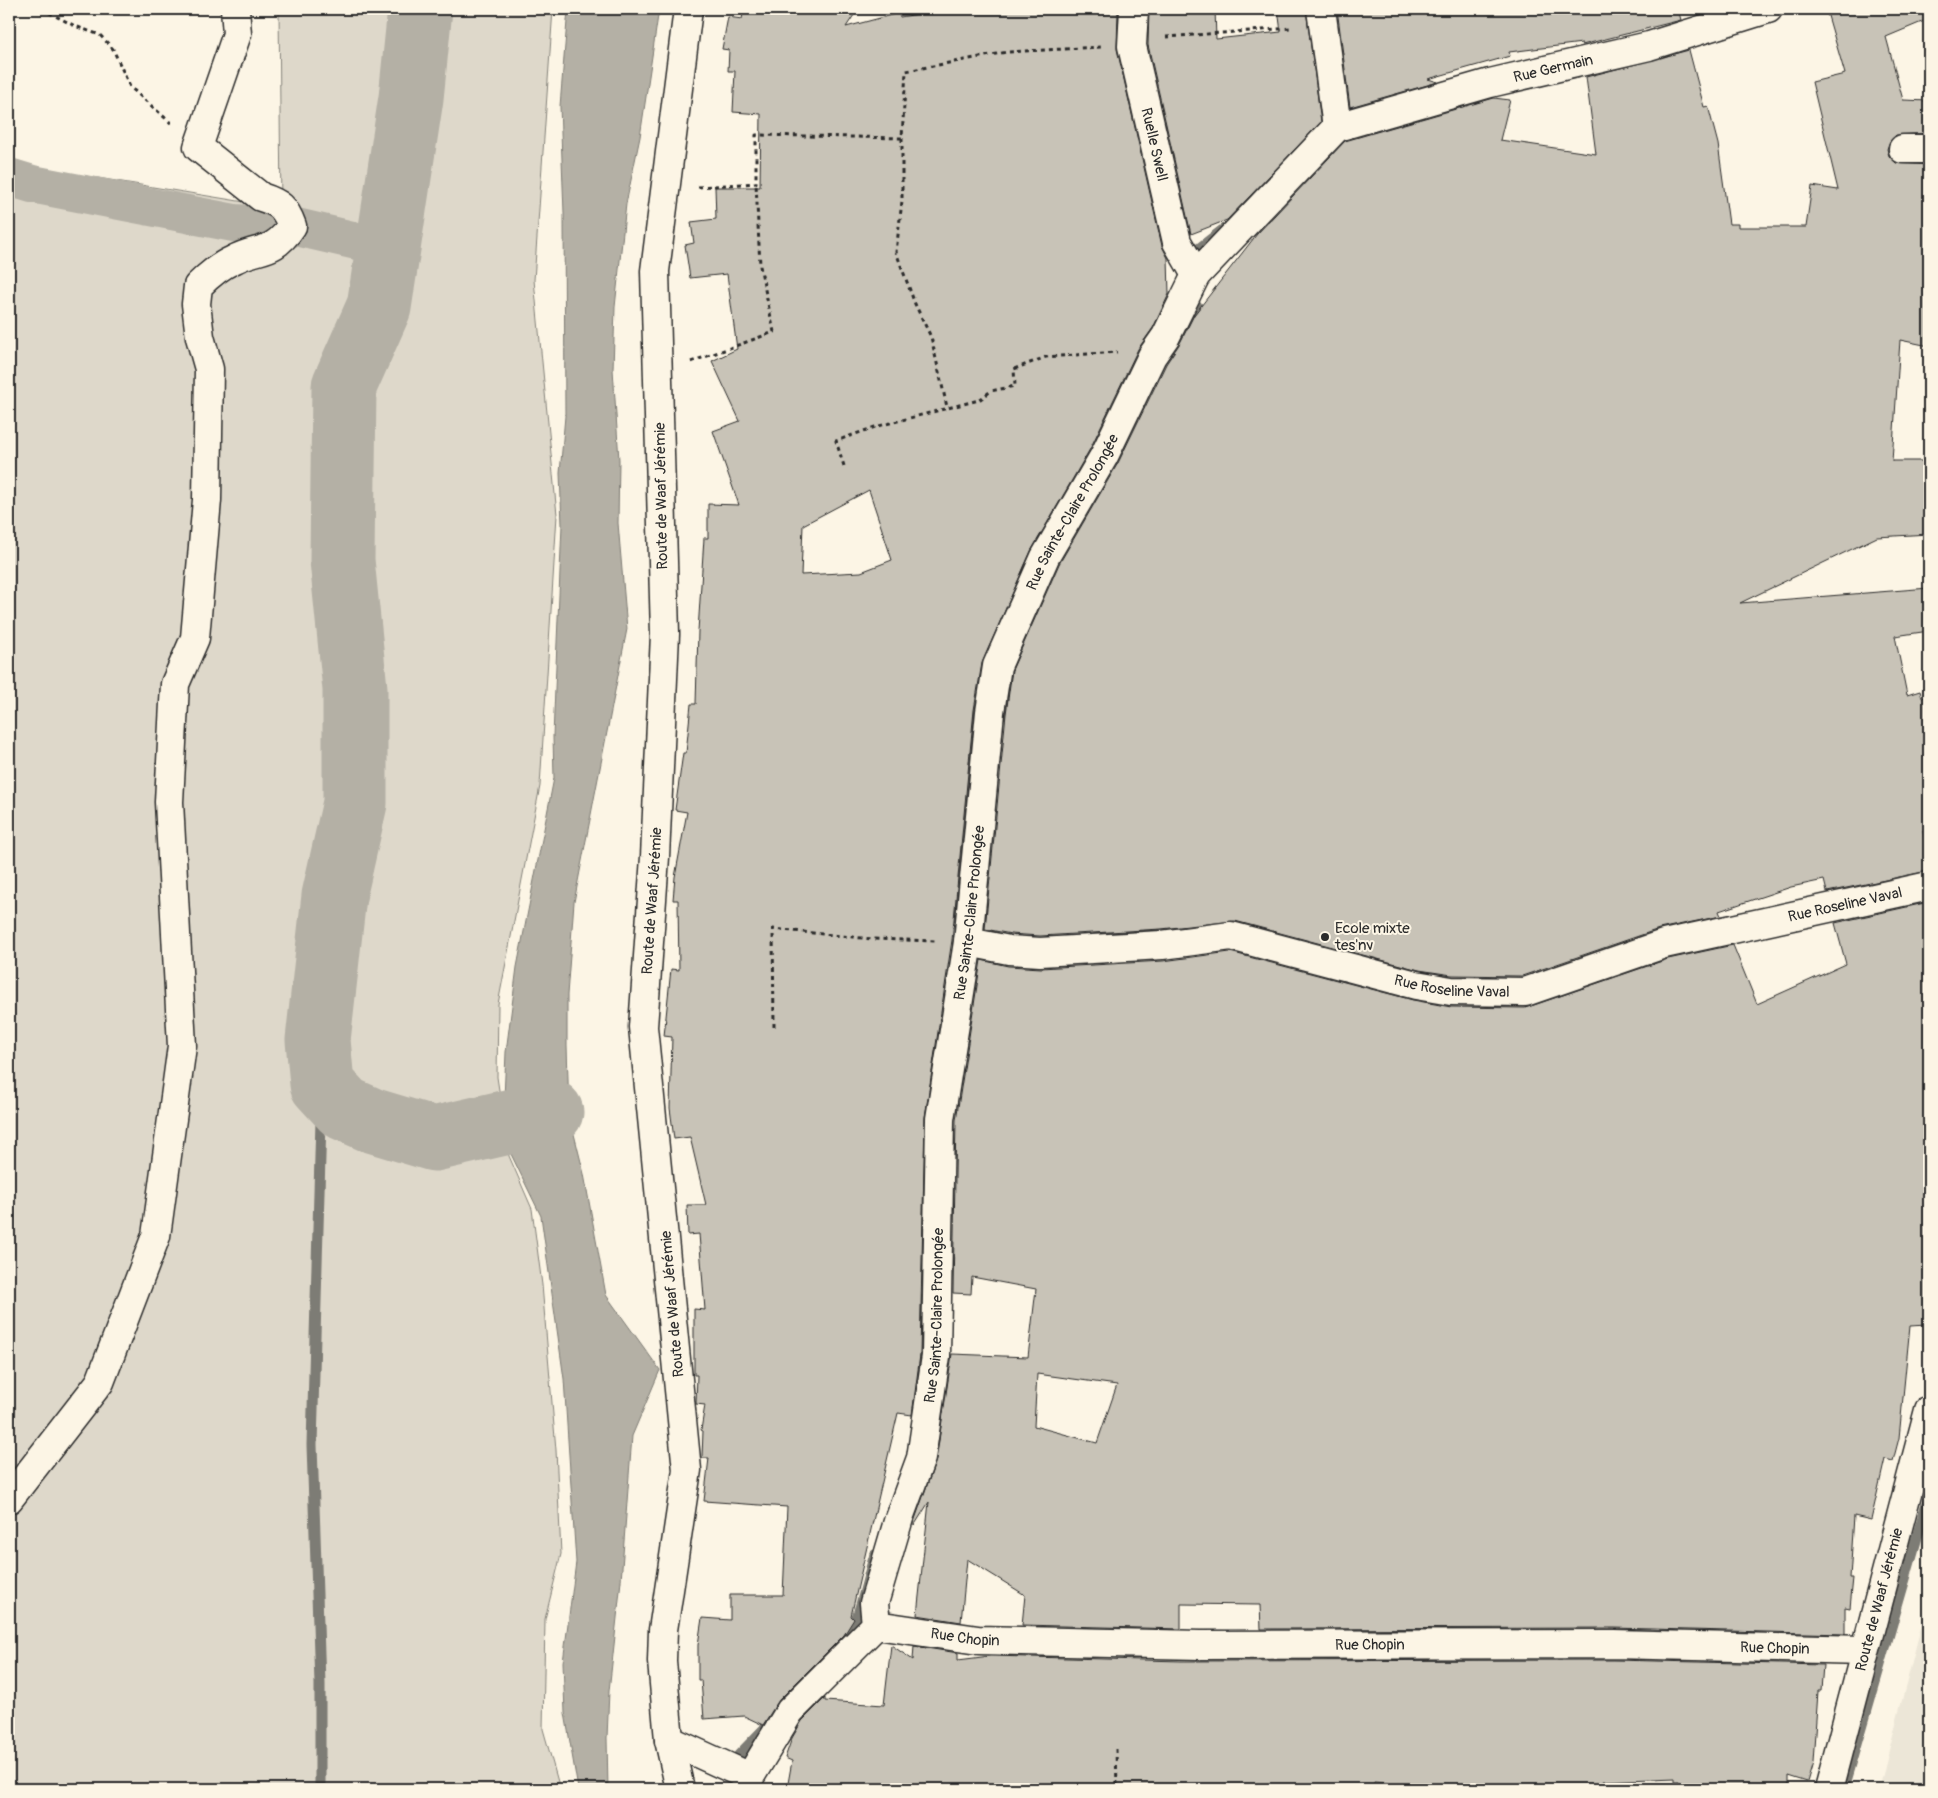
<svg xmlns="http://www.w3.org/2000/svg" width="1938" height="1798" viewBox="0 0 1938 1798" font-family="Pangolin,sans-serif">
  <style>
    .built { fill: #ece6d7 }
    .green { fill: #ded8ca; stroke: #84827a }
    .water { fill: #b4b0a5; stroke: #7d7b74 }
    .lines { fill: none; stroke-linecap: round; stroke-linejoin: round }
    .stream { stroke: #7d7b74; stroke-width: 11 }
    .canal { stroke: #b4b0a5; stroke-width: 38 }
    .river { stroke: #b4b0a5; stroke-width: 65 }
    .building { fill: #c8c3b7; stroke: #2b2b2b; fill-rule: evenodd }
    .minor-casing { stroke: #2b2b2b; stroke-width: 31 }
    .path { stroke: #2b2b2b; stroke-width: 3; stroke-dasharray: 4 4; stroke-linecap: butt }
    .minor { stroke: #fcf5e5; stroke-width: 28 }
    .poi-dot { fill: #2b2b2b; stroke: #fcf5e5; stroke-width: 2 }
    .labels { text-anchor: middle; stroke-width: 4; stroke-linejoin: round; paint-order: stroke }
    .street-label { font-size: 15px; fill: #2b2b2b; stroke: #fcf5e5 }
    .poi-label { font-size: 15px; fill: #2b2b2b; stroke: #fcf5e5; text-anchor: start }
  </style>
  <rect width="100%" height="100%" fill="#fcf5e5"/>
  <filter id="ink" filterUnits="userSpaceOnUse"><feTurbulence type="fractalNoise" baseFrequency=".02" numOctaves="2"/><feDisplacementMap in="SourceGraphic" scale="10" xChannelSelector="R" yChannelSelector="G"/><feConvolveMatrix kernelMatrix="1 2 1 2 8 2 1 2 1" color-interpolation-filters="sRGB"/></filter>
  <g filter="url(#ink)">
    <path class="built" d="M1929,1598V1789H1879L1916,1646Z"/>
    <path class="green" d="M279,9H553L534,280L557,515L540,786L498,1004L497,1077L509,1156L532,1209L542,1285L556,1450L561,1554L545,1619L543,1729L560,1789H9V158L37,168L281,208Z"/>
    <path class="water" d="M568,9H659L640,137L626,204L615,307L613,369L619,460L618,523L627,629L574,902L567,995V1045L569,1114L584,1174L606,1295L660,1370L632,1436L621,1581L609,1691L607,1738L608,1789H578L565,1713L563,1662L576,1562L564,1379L541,1216L510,1152L503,1122L506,1052L517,967L554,778L553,736L562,525L560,473L565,416L564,213L560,106Z"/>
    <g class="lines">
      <path class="stream" d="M1192,254L1224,229
        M1168,336L1176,338L1185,330L1197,306
        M990,653C998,627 1005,606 1022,584
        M1001,716L1030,621
        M972,763L973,735L969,777L971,740L979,707
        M984,906C984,920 984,935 1001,939
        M953,916L970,784
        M1096,938C1130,928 1174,925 1209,928
        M928,1119L929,1080
        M925,1249L923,1186L927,1135
        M922,1376L923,1300
        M808,1668C817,1659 829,1659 838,1651C858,1634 866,1580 875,1555
        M739,1755L771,1722
        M320,1789V1684L312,1445L322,1084
        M1844,1789L1929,1496"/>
      <path class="canal" d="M9,177L32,184L234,223L292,226L387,248"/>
      <path class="river" d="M420,9L411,98L379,307L344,386L342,560L355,689V803L334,896L318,1040L322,1084L344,1108L371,1120L434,1139L551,1112"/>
    </g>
    <path class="building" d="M744,9H858L846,27L899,13L900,17L951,9H1118L1117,49L1162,246L1168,258L1169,294L1153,328L1138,349L1090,449L1031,551L982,663L974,710L952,940L925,1117L920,1355L912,1415L898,1413L851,1616L854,1619L844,1635L779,1700L763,1725L744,1716L704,1719L701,1680H698V1645L702,1618L730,1620V1595H783L787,1507L704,1501L709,1458H702L703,1431L701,1430L705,1405L696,1404L697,1375H694V1309L705,1310L699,1234L688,1235L687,1205H706L690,1137L674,1139L670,1108L672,1037L664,1036L671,969L679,970L678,900H673L675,877L687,812L675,810L683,753H686L691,704H696L698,631L704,538H708V504L739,505L713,431L740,421L712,361L737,349L727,274L690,278L685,245L694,243L691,222L716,219L715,187H760L761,114L733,112L735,71H728L729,50L722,49L728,17L742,19ZM869,490L892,560L861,572L801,575L803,525Z
      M1149,9H1215L1216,39L1281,32L1278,9H1306L1321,122L1227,220L1191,234L1148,45Z
      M1337,9H1678L1681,20L1582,45V43L1509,52L1510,56L1428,79L1438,82L1350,107Z
      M1826,9H1929V19L1886,37L1903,100L1929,101V133L1896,135L1890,141L1887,149L1889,156L1896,163L1929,165V346L1900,340L1892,461H1924V496H1929V534L1877,537L1740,603L1929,588V631L1895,636L1907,695L1920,691L1922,698L1929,696V830L1923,831L1929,871L1827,892L1824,880L1791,887L1719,911L1721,916L1659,929L1522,976L1452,975L1419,970L1235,921L1161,929L1040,936L1011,934L985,929L1006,714L1012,670L1059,564L1118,463L1166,364L1180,343L1194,315L1257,234L1345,141L1494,98L1510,100L1500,140L1596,154L1586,77L1689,50L1704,107L1708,106L1718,144L1729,224H1738V227H1806L1812,186L1838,190L1812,82L1845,74Z
      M1929,902V1324L1910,1325L1899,1438L1893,1461L1885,1459L1871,1520L1854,1516L1850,1578H1853L1850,1608L1845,1607V1634L1613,1628L1261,1629L1260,1605L1181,1604V1629L1022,1625L1025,1595L967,1559L961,1622L917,1615L929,1502L914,1526V1522L936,1460L952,1354L1028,1357L1036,1289L972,1277L971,1294L953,1293L956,1120L981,960L1008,966L1041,968L1163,961L1230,952L1413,1000L1451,1007L1525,1008L1668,959L1733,945L1757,1004L1846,964L1835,923ZM1037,1374L1117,1385L1097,1443L1034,1426Z
      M891,1645L913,1660L914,1646L958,1653V1660L990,1656L1181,1661L1613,1660L1823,1665L1821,1691H1818L1813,1762L1807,1782L1788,1776V1789H1679V1782H1675V1778L1603,1781L1604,1789H1445L1374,1782V1789H994V1785L955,1789H787L792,1761L785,1758L792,1738L802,1721L825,1698V1701L884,1705Z"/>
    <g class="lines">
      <defs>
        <g id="minor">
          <path id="s1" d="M1134,9L1132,46L1177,242L1196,275"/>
          <path id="s2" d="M1337,127L1490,83L1649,46L1768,9"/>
          <path d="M1903,149H1929"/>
          <path id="s3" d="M968,942L1009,950L1040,952L1162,945L1231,936L1416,985L1451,991L1525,992L1664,944L1929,886"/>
          <path d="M9,1499L100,1382L156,1236L182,1046L169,802L175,684L195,638L207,500L209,369L200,337L196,304L198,286C208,276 219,266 233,260C259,246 272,256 292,226C285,207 280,203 261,197L198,147L237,34L235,9"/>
          <path id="s4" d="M876,1625L978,1640L1201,1645L1613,1644L1864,1650"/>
          <path id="s5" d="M669,1740L750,1777L790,1711L876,1625L874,1603L899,1518L921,1458L936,1356L940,1119L968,942L990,712L997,666L1045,557L1104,456L1152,356L1166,336L1196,275L1337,127L1321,9"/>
          <path id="s6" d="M680,1789L669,1740L662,1661L663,1630L687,1470L643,1027L655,857L665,634L655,271L688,9"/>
          <path id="s7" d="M1829,1789L1929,1410"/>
        </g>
      </defs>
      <use href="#minor" class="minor-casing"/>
      <path class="path" d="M42,9L75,26L100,35L113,49L130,87L171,123
        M1166,37L1291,28
        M902,138V201L896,252L915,304L931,337L947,407
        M698,187L756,183V135L902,138L906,71L1007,52L1101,47
        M691,362L774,332L760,266L756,183
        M844,466L836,441L875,427L979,400L991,391L1015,386L1014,369L1046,357L1117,352
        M774,1027L773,929L872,939L935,941
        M1116,1749L1117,1789"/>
      <use href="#minor" class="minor"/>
    </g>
  </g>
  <circle class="poi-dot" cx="1325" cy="937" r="5"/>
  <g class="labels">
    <g class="street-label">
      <text dy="5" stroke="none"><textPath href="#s2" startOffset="224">Rue Germain</textPath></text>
      <text dy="5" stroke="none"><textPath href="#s1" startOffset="138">Ruelle Swell</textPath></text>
      <text transform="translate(661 496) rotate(-91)" y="5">Route de Waaf Jérémie</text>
      <text dy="5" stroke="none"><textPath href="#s5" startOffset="1431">Rue Sainte-Claire Prolongée</textPath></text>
      <text dy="5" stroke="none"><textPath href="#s6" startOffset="894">Route de Waaf Jérémie</textPath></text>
      <text dy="5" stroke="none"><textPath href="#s3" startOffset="898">Rue Roseline Vaval</textPath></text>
      <text dy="5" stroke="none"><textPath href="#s5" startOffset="1011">Rue Sainte-Claire Prolongée</textPath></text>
      <text dy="5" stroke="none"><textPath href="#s3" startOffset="492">Rue Roseline Vaval</textPath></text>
      <text transform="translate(672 1304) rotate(-95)" y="5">Route de Waaf Jérémie</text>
      <text dy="5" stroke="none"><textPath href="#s5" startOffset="606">Rue Sainte-Claire Prolongée</textPath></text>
      <text dy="5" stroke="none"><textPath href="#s7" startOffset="196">Route de Waaf Jérémie</textPath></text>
      <text dy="5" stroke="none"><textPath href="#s4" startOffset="90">Rue Chopin</textPath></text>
      <text dy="5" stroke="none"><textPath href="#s4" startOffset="495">Rue Chopin</textPath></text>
      <text dy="5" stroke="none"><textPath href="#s4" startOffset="900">Rue Chopin</textPath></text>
    </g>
    <g class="poi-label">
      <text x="1335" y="933">Ecole mixte<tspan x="1335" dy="17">tes'nv</tspan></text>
    </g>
  </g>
  <rect width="1938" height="1798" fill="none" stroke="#fcf5e5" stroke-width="30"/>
  <rect x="15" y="15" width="1908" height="1768" fill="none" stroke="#2b2b2b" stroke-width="2" filter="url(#ink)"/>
</svg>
